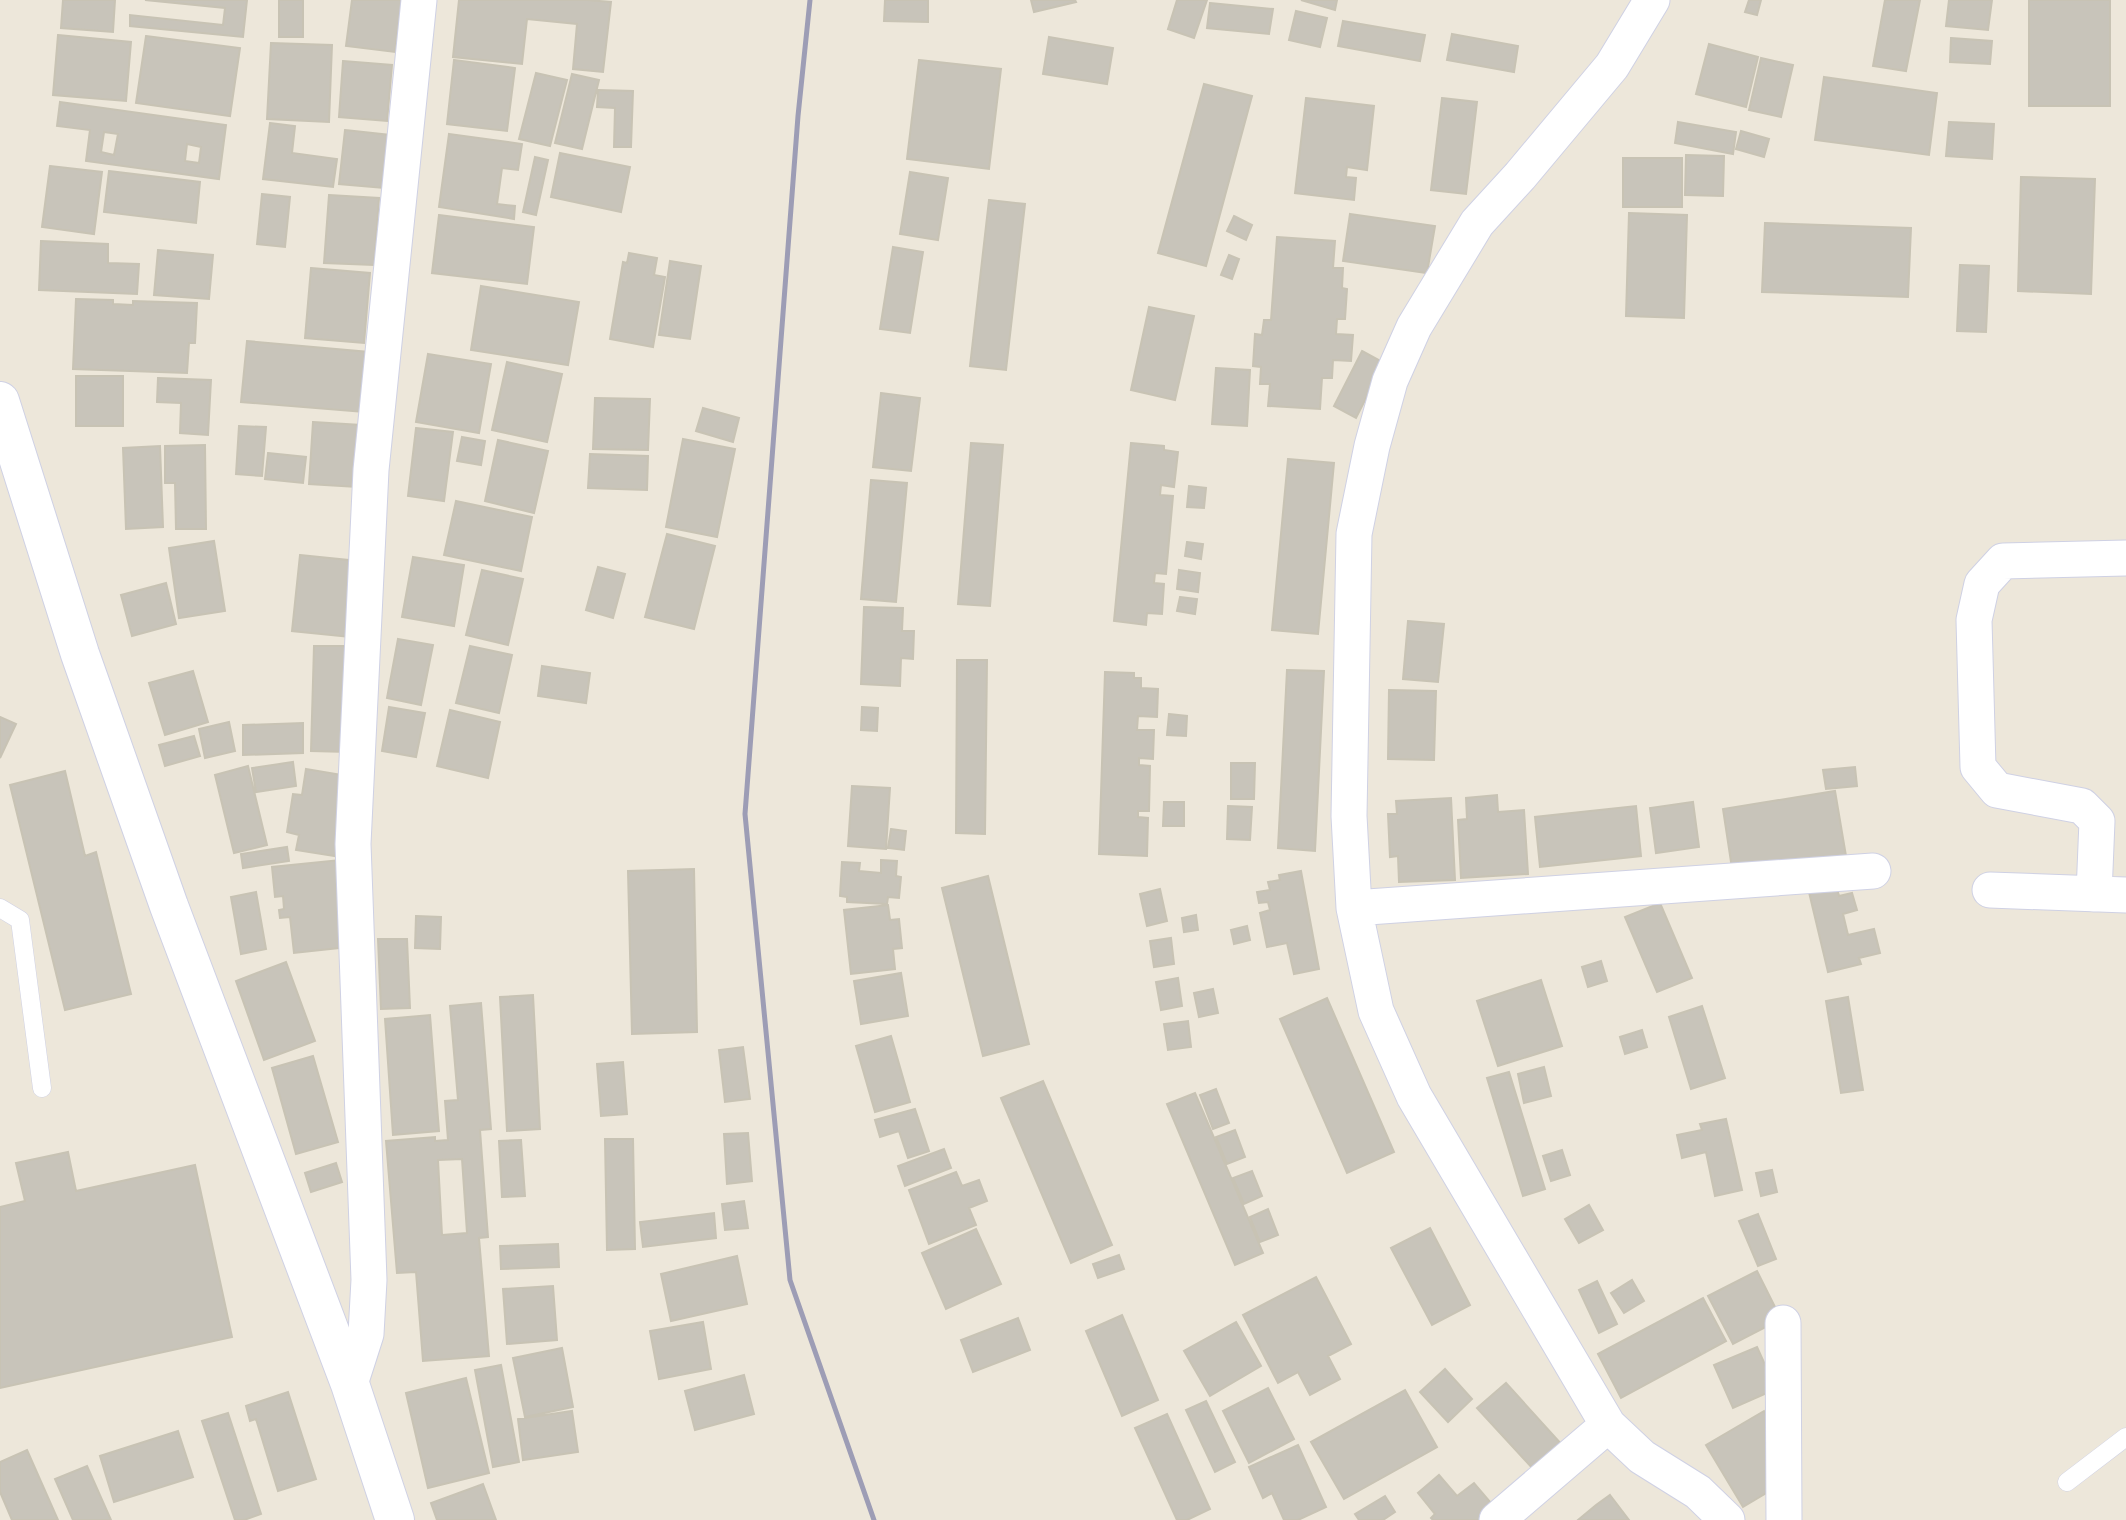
<svg xmlns="http://www.w3.org/2000/svg" width="2126" height="1520" viewBox="0 0 2126 1520" font-family="'Varela Round',sans-serif">
  <style>
    .building { fill: #c8c4ba; stroke: #c8c3b4; stroke-width: 2; fill-rule: evenodd }
    .lines { fill: none; stroke-linecap: round; stroke-linejoin: round }
    .lane-casing { stroke: #cfd1e4; stroke-width: 19 }
    .street-casing { stroke: #cfd1e4; stroke-width: 37 }
    .secondary-casing { stroke: #cfd1e4; stroke-width: 40 }
    .lane { stroke: #fff; stroke-width: 18 }
    .street { stroke: #fff; stroke-width: 35 }
    .secondary { stroke: #fff; stroke-width: 38 }
    .rail { stroke: #9d9db5; stroke-width: 5 }
  </style>
  <rect width="100%" height="100%" fill="#ede7da"/>
  <path class="building" d="M63,0H115L113,32L61,28Z
    M145,0H247L243,37L130,26V15L223,25L225,8Z
    M279,0H303V37H279Z
    M352,0H402L395,52L346,46Z
    M459,0H588L611,2L603,72L573,69L577,24L527,19L522,64L453,57Z
    M885,0H928V22L884,21Z
    M1031,0H1075L1076,2L1034,12Z
    M1177,0H1207L1194,38L1168,29Z
    M1301,0H1337L1335,10Z
    M1749,0H1761L1757,15L1745,12Z
    M1885,0H1920L1906,71L1873,66Z
    M1949,0H1992L1988,30L1946,26Z
    M2029,0H2110V106H2029Z
    M1210,3L1273,9L1269,34L1207,28Z
    M1296,11L1327,18L1320,47L1289,40Z
    M1343,21L1425,35L1420,61L1338,46Z
    M1452,34L1518,46L1514,72L1447,60Z
    M58,35L131,42L126,101L53,95Z
    M146,36L240,48L230,116L136,103Z
    M1049,37L1113,48L1107,84L1043,74Z
    M1951,38L1992,41L1990,64L1950,62Z
    M271,43L332,45L329,122L267,119Z
    M1709,44L1758,57L1746,107L1696,94Z
    M1761,58L1793,65L1781,117L1749,110Z
    M454,60L515,68L507,131L447,124Z
    M919,60L1001,69L989,169L907,159Z
    M343,61L392,65L387,121L339,117Z
    M536,73L567,80L550,146L519,139Z
    M572,74L599,80L582,149L555,143Z
    M1824,77L1937,93L1929,155L1815,140Z
    M1204,84L1252,96L1206,266L1158,253Z
    M598,90L633,91L631,147H614L615,108L597,107Z
    M1306,98L1374,106L1367,170L1347,167L1346,177L1356,178L1354,200L1295,193Z
    M1442,98L1477,102L1466,194L1431,190Z
    M60,102L226,125L219,179L86,161L90,130L57,126ZM104,132L118,134L114,155L101,152ZM187,144L201,147L199,163L185,161Z
    M1678,122L1736,132L1733,154L1675,143Z
    M1949,122L1994,124L1992,159L1946,156Z
    M270,123L295,126L292,153L337,159L333,187L263,179Z
    M345,130L390,135L384,188L339,184Z
    M1741,131L1769,139L1764,157L1736,149Z
    M449,134L522,144L518,170L502,168L497,204L515,206L514,219L439,207Z
    M560,153L630,167L621,212L551,197Z
    M1686,155L1724,156L1723,196L1685,195Z
    M535,157L548,160L536,215L523,212Z
    M1623,158H1682V207H1623Z
    M50,166L102,172L94,234L42,227Z
    M109,171L200,182L196,223L104,212Z
    M910,172L948,178L938,240L900,234Z
    M2021,177L2095,179L2091,294L2018,291Z
    M262,194L290,197L285,247L257,244Z
    M329,195L379,198L374,265L324,263Z
    M989,200L1025,204L1006,370L970,366Z
    M1629,213L1687,215L1684,318L1626,316Z
    M1350,214L1435,226L1427,273L1343,261Z
    M439,215L534,227L527,284L432,273Z
    M1234,216L1252,225L1246,240L1227,231Z
    M1765,223L1911,228L1908,297L1762,292Z
    M1277,237L1335,241L1333,268H1343L1342,288L1347,289L1345,319H1337L1336,334L1353,335L1351,361L1333,360L1332,378H1322L1320,409L1268,406L1270,384H1260L1261,367L1253,366L1255,334L1262,335L1264,320H1271Z
    M41,241L108,244V263L139,264L137,294L39,290Z
    M893,247L923,252L910,333L880,329Z
    M158,250L213,255L209,299L154,295Z
    M629,253L657,258L654,275L665,277L653,347L610,339L623,262L627,263Z
    M1229,255L1239,259L1232,279L1221,275Z
    M670,261L701,266L690,339L659,335Z
    M1960,265L1989,266L1986,332L1957,331Z
    M311,268L370,273L364,343L305,338Z
    M481,286L579,302L568,365L471,350Z
    M76,299L113,300V304L133,305V301L197,303L195,343H189L187,373L73,369Z
    M1149,307L1194,316L1175,400L1131,390Z
    M247,341L369,352L364,412L241,402Z
    M1362,351L1384,363L1356,418L1334,406Z
    M428,354L491,364L479,433L416,422Z
    M507,362L562,374L547,442L492,430Z
    M1216,368L1250,370L1247,426L1212,424Z
    M76,376H123V426H76Z
    M158,378L211,380L208,435L180,433L181,403L157,402Z
    M881,393L920,398L911,471L873,467Z
    M595,398L650,399L648,450L593,449Z
    M703,408L739,418L733,442L696,431Z
    M313,422L361,425L357,487L309,484Z
    M239,426L266,427L262,476L236,474Z
    M416,428L453,432L444,501L408,496Z
    M462,437L485,441L481,465L457,461Z
    M683,439L735,449L717,537L666,527Z
    M498,440L548,451L534,513L485,501Z
    M971,443L1003,445L990,606L958,604Z
    M1131,443L1164,446V450L1178,452L1174,487L1161,485L1160,495L1173,496L1166,574L1155,573L1154,583L1164,584L1162,614L1147,613L1146,625L1114,621Z
    M205,445L206,529H176L175,483H165V446Z
    M160,446L163,527L126,529L123,448Z
    M268,453L306,457L303,483L265,479Z
    M590,454L648,456L647,490L588,488Z
    M1288,459L1334,463L1318,634L1272,630Z
    M871,480L907,483L896,602L861,599Z
    M1189,486L1206,488L1204,508L1187,507Z
    M456,501L532,517L521,571L444,555Z
    M667,534L715,546L694,629L645,617Z
    M214,541L225,611L179,618L169,548Z
    M1187,542L1203,544L1201,559L1185,556Z
    M300,555L358,561L350,637L292,631Z
    M413,557L464,565L454,626L402,617Z
    M598,567L625,574L613,618L586,610Z
    M482,570L523,579L508,645L466,635Z
    M1179,570L1200,573L1198,592L1177,589Z
    M166,583L176,624L132,636L121,595Z
    M1180,597L1197,599L1195,614L1177,611Z
    M864,607L903,608L902,631H914L913,659L901,658L900,686L861,684Z
    M1408,621L1444,624L1438,682L1403,679Z
    M398,639L433,645L421,705L387,698Z
    M314,646H353L349,752L311,751Z
    M470,646L512,655L499,713L456,703Z
    M957,660H987L985,834L956,833Z
    M542,666L590,673L586,703L538,696Z
    M1287,670L1324,671L1315,851L1278,848Z
    M193,671L208,722L165,735L149,683Z
    M1105,672L1134,673V678H1141V688L1158,689L1157,717L1138,716L1137,730H1154L1153,759L1139,758V765L1150,766L1149,811H1138V817L1148,818L1147,856L1099,854Z
    M1389,690L1436,691L1434,760L1388,759Z
    M389,707L425,713L416,757L382,751Z
    M862,707L878,708L877,731L861,730Z
    M450,710L500,722L488,778L437,766Z
    M1169,714L1187,716L1186,736L1167,735Z
    M0,717L16,724L0,758Z
    M229,722L235,751L205,758L199,729Z
    M303,723V753L243,755V725Z
    M194,736L200,756L165,766L159,745Z
    M293,762L296,786L256,792L252,768Z
    M1231,763H1255L1254,799H1231Z
    M248,766L267,845L234,853L215,775Z
    M1855,767L1857,786L1826,789L1823,770Z
    M306,769L348,776L335,856L296,850L299,835L287,832L293,794L302,795Z
    M65,771L85,856L96,852L131,994L65,1010L10,785Z
    M852,786L890,788L886,849L848,846Z
    M1835,791L1846,856L1733,875L1723,809Z
    M1497,795L1498,812L1524,810L1528,874L1461,878L1458,820L1467,819L1466,798Z
    M1451,798L1455,880L1399,882L1398,856L1390,857L1388,814H1397L1396,801Z
    M1164,802H1184V826H1163Z
    M1693,802L1699,847L1656,853L1650,808Z
    M1228,806L1252,807L1250,840L1227,839Z
    M1636,806L1641,856L1540,867L1535,817Z
    M891,829L906,831L904,850L888,848Z
    M287,847L289,861L243,868L241,854Z
    M340,860L348,947L294,953L290,917L280,918L279,910L284,909L283,896L275,897L272,867Z
    M881,860L897,861L896,876L901,877L899,898L888,897L887,904L847,902V897L840,896L842,862L860,863L859,871L881,873Z
    M694,869L697,1032L632,1034L628,871Z
    M1301,871L1319,969L1294,974L1287,943L1267,947L1260,913L1270,910L1268,902L1259,903L1257,892L1270,890L1268,882L1280,880L1279,875Z
    M988,876L1029,1044L983,1056L942,888Z
    M1835,882L1839,896L1852,893L1857,910L1843,914L1848,935L1874,929L1880,953L1859,958L1861,964L1828,972L1808,888Z
    M1160,889L1167,921L1147,926L1140,894Z
    M256,892L266,949L241,954L231,897Z
    M1660,903L1692,978L1657,992L1625,917Z
    M888,905L890,920L899,919L902,948L893,949L895,969L851,974L844,910Z
    M1196,915L1198,930L1184,932L1182,918Z
    M416,916L441,917L440,949L415,948Z
    M1247,926L1250,940L1234,944L1231,930Z
    M1171,938L1174,964L1154,967L1150,941Z
    M378,939H407L410,1008L381,1009Z
    M1601,961L1607,981L1588,987L1582,967Z
    M286,962L315,1041L264,1060L236,981Z
    M901,973L908,1016L861,1024L854,981Z
    M1178,978L1182,1006L1161,1010L1156,982Z
    M1541,980L1562,1046L1498,1066L1477,1001Z
    M1213,989L1218,1013L1199,1017L1194,993Z
    M533,995L540,1129L507,1131L500,997Z
    M1848,997L1863,1090L1841,1093L1826,1001Z
    M1327,998L1394,1152L1347,1173L1280,1019Z
    M481,1003L491,1129L480,1130L488,1237L479,1238L489,1356L423,1361L416,1272L397,1273L386,1141L435,1137V1141L448,1140L445,1101L458,1100L450,1006ZM462,1159L467,1233L442,1235L438,1160Z
    M1702,1006L1725,1078L1691,1089L1669,1017Z
    M430,1015L439,1131L393,1135L385,1019Z
    M1188,1021L1191,1047L1168,1050L1164,1024Z
    M1642,1030L1647,1047L1625,1054L1620,1037Z
    M891,1036L910,1102L875,1112L856,1046Z
    M743,1047L750,1099L725,1102L719,1050Z
    M313,1056L338,1142L296,1154L272,1068Z
    M623,1062L627,1114L601,1116L597,1064Z
    M1544,1067L1551,1096L1524,1103L1518,1074Z
    M1509,1072L1545,1189L1523,1196L1487,1078Z
    M1043,1081L1112,1245L1071,1263L1001,1098Z
    M1216,1089L1229,1123L1213,1129L1200,1095Z
    M1195,1093L1263,1253L1235,1265L1167,1104Z
    M915,1109L929,1151L908,1158L899,1131L880,1137L875,1120Z
    M1726,1119L1742,1190L1715,1196L1706,1152L1682,1158L1677,1135L1702,1130L1700,1124Z
    M1235,1130L1245,1157L1227,1164L1216,1137Z
    M748,1133L752,1181L727,1184L724,1134Z
    M605,1139H633L635,1249L607,1250Z
    M521,1140L525,1196L502,1197L499,1141Z
    M944,1149L951,1168L905,1186L898,1166Z
    M1562,1150L1570,1175L1551,1181L1543,1156Z
    M68,1152L76,1191L195,1165L232,1337L0,1388V1207L25,1201L16,1163Z
    M336,1163L342,1182L311,1192L305,1173Z
    M1772,1170L1777,1192L1761,1196L1756,1173Z
    M1252,1171L1262,1196L1244,1204L1233,1178Z
    M956,1172L962,1186L979,1180L987,1201L969,1208L976,1225L929,1244L909,1190Z
    M744,1201L748,1228L725,1230L722,1204Z
    M1589,1205L1603,1230L1579,1243L1565,1219Z
    M1268,1209L1278,1235L1260,1242L1250,1217Z
    M714,1213L716,1238L643,1247L640,1222Z
    M1758,1214L1776,1259L1758,1266L1739,1221Z
    M1430,1228L1470,1305L1432,1325L1391,1248Z
    M976,1229L1001,1284L946,1309L922,1253Z
    M558,1244L559,1267L501,1269L500,1246Z
    M1119,1255L1124,1269L1098,1278L1093,1264Z
    M737,1256L747,1304L671,1321L661,1274Z
    M1757,1271L1781,1319L1733,1344L1708,1296Z
    M1316,1277L1351,1344L1328,1356L1340,1379L1310,1395L1298,1372L1278,1383L1243,1315Z
    M1632,1280L1644,1301L1624,1313L1611,1293Z
    M1597,1281L1617,1324L1599,1333L1579,1290Z
    M553,1286L557,1340L507,1344L503,1289Z
    M1703,1298L1726,1341L1621,1398L1598,1354Z
    M1122,1315L1158,1400L1122,1416L1086,1331Z
    M1018,1318L1030,1350L973,1372L961,1340Z
    M703,1322L711,1369L659,1379L650,1331Z
    M1236,1322L1261,1366L1210,1396L1184,1351Z
    M1757,1347L1776,1389L1733,1408L1714,1365Z
    M562,1348L573,1407L525,1417L513,1358Z
    M501,1365L519,1462L493,1467L475,1370Z
    M1445,1369L1472,1399L1448,1422L1420,1392Z
    M744,1375L754,1414L695,1430L685,1391Z
    M466,1378L489,1473L428,1488L406,1393Z
    M1506,1383L1563,1446L1535,1471L1477,1408Z
    M1268,1388L1294,1439L1249,1463L1223,1411Z
    M1405,1390L1437,1447L1344,1499L1311,1442Z
    M288,1392L316,1479L278,1491L256,1419L250,1421L246,1406Z
    M1206,1401L1235,1462L1215,1472L1186,1410Z
    M572,1411L578,1452L523,1460L518,1419Z
    M1764,1411L1800,1473L1743,1507L1706,1445Z
    M228,1413L261,1514L244,1520H235L202,1421Z
    M1167,1414L1210,1509L1187,1520H1177L1135,1428Z
    M178,1431L193,1477L114,1502L100,1456Z
    M1298,1445L1326,1507L1298,1520H1284L1272,1493L1263,1498L1249,1467Z
    M27,1450L58,1520H12L0,1492V1462Z
    M87,1466L111,1520H73L55,1479Z
    M1439,1475L1457,1496L1474,1483L1497,1510L1484,1520H1433L1431,1518L1435,1514L1418,1493Z
    M483,1484L496,1520H437L431,1503Z
    M1610,1495L1629,1520H1578L1596,1505Z
    M1385,1496L1395,1512L1383,1520H1359L1355,1514Z"/>
  <g class="lines">
    <defs>
      <path id="lane" d="M0,908L20,920L42,1088
        M2067,1482L2126,1437"/>
      <path id="street" d="M1652,0L1612,66L1520,176L1477,223L1414,327L1390,381L1372,446L1354,534L1349,816L1354,908L1376,1011L1414,1096L1608,1425L1642,1457L1698,1492L1727,1520
        M1990,890L2126,895
        M2094,894L2097,821L2082,806L1997,790L1978,767L1974,620L1982,584L2003,561L2126,558
        M1354,908L1873,871
        M1783,1323L1784,1520
        M350,1384L366,1334L369,1280L353,844L371,470L419,0
        M1497,1520L1608,1425"/>
      <path id="secondary" d="M0,401L80,654L169,906L350,1384L395,1520"/>
    </defs>
    <use href="#lane" class="lane-casing"/>
    <use href="#street" class="street-casing"/>
    <use href="#secondary" class="secondary-casing"/>
    <use href="#lane" class="lane"/>
    <use href="#street" class="street"/>
    <use href="#secondary" class="secondary"/>
    <path class="rail" d="M810,0L798,116L745,814L790,1280L874,1520"/>
  </g>
</svg>
